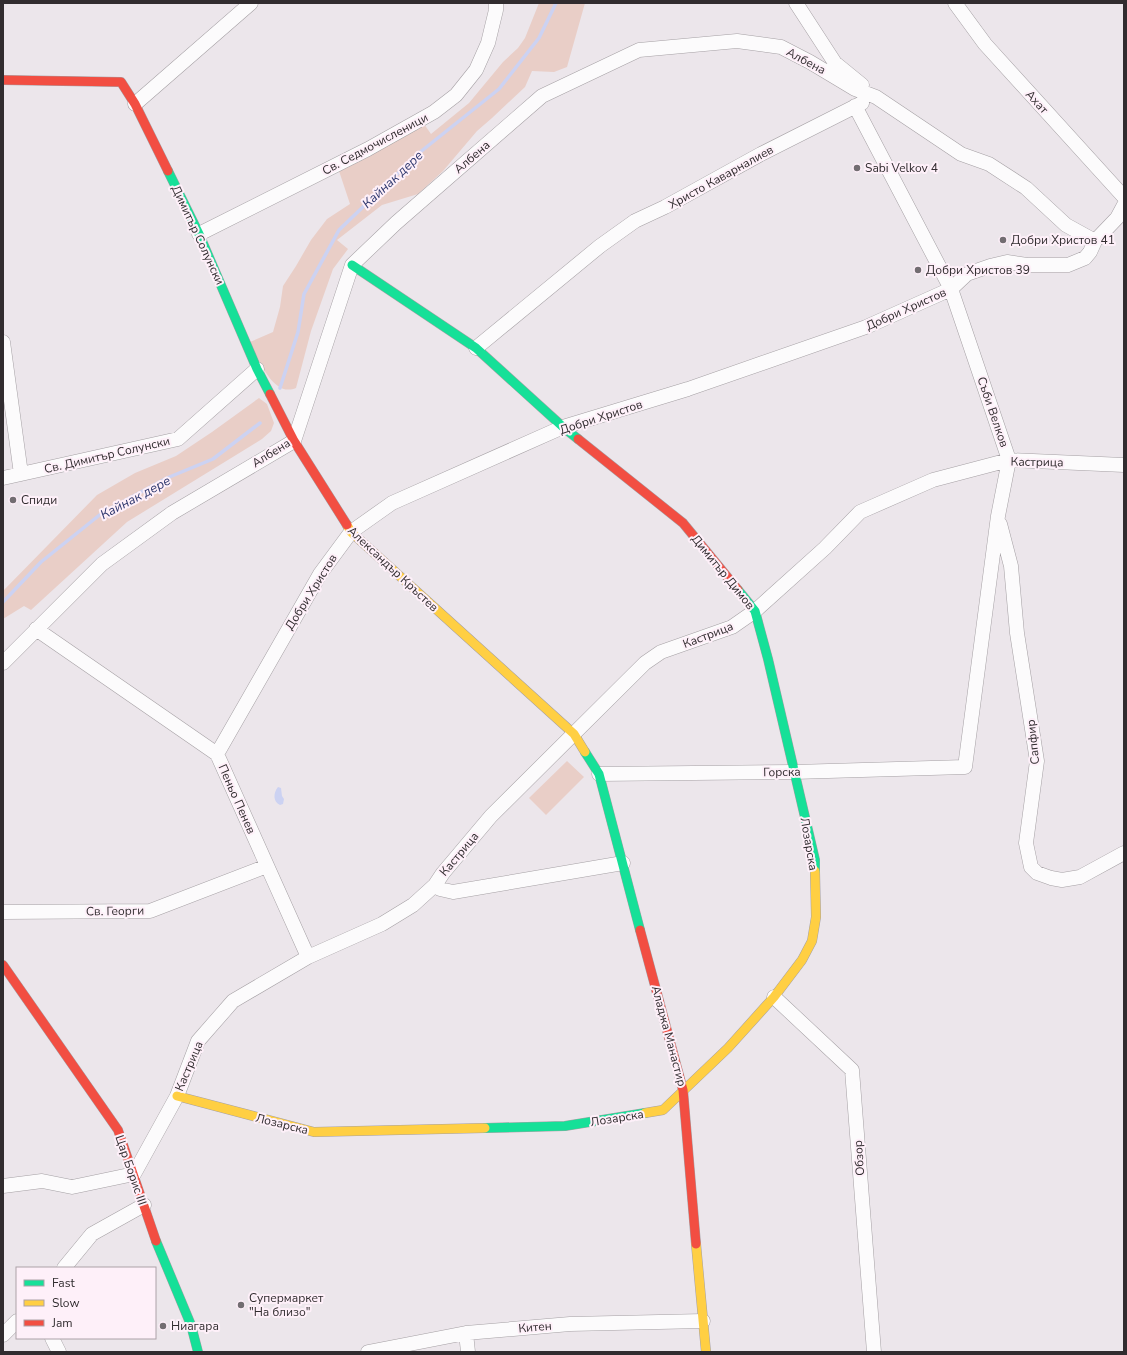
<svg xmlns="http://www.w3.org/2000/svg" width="1127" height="1355" viewBox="0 0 1127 1355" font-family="'Nunito Sans',sans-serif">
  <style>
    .green { fill: #e9cec7 }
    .water { fill: #ccd2f2 }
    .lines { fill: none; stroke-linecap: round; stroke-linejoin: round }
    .stream { stroke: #ccd2f2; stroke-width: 3.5 }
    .street-casing { stroke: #a5a0a4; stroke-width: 15 }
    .fast-casing { stroke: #a5a0a4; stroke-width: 10 }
    .slow-casing { stroke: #a5a0a4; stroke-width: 10 }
    .jam-casing { stroke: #a5a0a4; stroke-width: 10 }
    .street { stroke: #fcfbfc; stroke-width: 14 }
    .fast { stroke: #16e098; stroke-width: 9 }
    .slow { stroke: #ffcf43; stroke-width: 9 }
    .jam { stroke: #f24e42; stroke-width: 9 }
    .poi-dot { fill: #726d71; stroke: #fef0f9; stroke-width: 1.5 }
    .labels { text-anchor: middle; stroke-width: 4; stroke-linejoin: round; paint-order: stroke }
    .street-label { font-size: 12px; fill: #312c2f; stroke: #fef0f9 }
    .poi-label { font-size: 12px; fill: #312c2f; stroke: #fef0f9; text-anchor: start }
    .water-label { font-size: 13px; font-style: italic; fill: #30396f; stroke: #fef0f9 }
  </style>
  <rect width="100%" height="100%" fill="#ece6eb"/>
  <path class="green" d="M539,3H585L567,67L554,72L532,71L525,87L492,118L477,131L443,171L418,194L382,205L337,240L348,249L333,269L311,331L296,388C273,398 258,358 250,342L273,332L280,307L283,286L296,266L311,240L327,219L350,204L338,168L424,124L431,134L469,103L503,62L518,48L525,38Z
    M259,398L267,404L274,423L271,431L262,439L127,522L31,610L24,606L3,619V591L97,495L135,473L176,456L212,432Z
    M567,761L584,777L546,815L529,798Z"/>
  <path class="water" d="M278,787L281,788L282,796L284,799L283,804L280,805C273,802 273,793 278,787Z"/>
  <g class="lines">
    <path class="stream" d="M280,388L298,332L304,294L339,230L419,153L499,89L539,38L556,3
      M3,602L41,562L102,513L167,478L213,459L260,423"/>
    <defs>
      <path id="street" d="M796,3L835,63L862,85
        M955,3L985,44L1124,197
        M135,104L251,3
        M199,234L368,149L434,112L456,95L476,70L488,43L496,10V3
        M3,342L21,474
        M476,348L600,246L635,221L665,207L761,154L862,103
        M3,478L178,439L257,369
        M1000,524L1011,566L1017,633L1037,761L1026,843L1031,867L1037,873L1051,878L1062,880L1080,877L1124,853
        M36,629L217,754L308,957
        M3,663L102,564L172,513L294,441L352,265L396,223L542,96L639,50L737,41L781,47L810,62L855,89L876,97L961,154L989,164L1026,188L1066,225L1095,241
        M217,754L320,574L351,532L392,503L563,427L688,389L866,327L951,289L967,274L990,266L1007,262L1027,265H1068L1085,258L1090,252L1095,241L1117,218L1124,205
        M599,774L794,772L965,767L998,516L1009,460L951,289L855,106
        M435,885L440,889L453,892L623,863
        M3,912L150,911L267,866
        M774,997L852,1070L874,1352
        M3,1186L42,1181L72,1187L134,1174L177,1096L198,1041L233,1001L308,957L382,924L413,905L435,885L443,873L491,816L645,663L661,652L732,627L755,611L825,548L860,512L933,480L1009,460L1124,465
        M64,1268L92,1234L144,1205
        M466,1333L468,1352
        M3,1335L17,1321
        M52,1338L59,1352
        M368,1352L466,1333L570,1324L703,1321"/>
      <path id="fast" d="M168,171L199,234L257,369L270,394
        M352,265L476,348L563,427L578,439
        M738,590L755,611L768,659L815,860V871
        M585,752L599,774L640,930
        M485,1128L565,1126L645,1113
        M156,1241L191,1325L198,1352"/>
      <path id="slow" d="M347,525L351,532L574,734L585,752
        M177,1096L314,1132L485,1128
        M645,1113L663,1110L728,1048L774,997L802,960L812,941L816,917L815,871
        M696,1244L706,1352"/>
      <path id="jam" d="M3,80L121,82L135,104L168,171
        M270,394L294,441L347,525
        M578,439L683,523L738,590
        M640,930L683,1090L696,1244
        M3,965L118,1130L156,1241"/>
    </defs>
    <use href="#street" class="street-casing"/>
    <use href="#fast" class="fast-casing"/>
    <use href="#slow" class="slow-casing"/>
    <use href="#jam" class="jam-casing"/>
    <use href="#street" class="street"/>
    <use href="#fast" class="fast"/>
    <use href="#slow" class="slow"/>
    <use href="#jam" class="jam"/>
  </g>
  <g class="poi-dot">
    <circle cx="857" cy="168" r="4"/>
    <circle cx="1003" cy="240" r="4"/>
    <circle cx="918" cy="270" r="4"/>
    <circle cx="13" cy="500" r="4"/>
    <circle cx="241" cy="1305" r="4"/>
    <circle cx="163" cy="1326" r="4"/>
  </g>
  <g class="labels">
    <g class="street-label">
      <text transform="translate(806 61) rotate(28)" y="4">Албена</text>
      <text transform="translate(1037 102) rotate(48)" y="4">Ахат</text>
      <text transform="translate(375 144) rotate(-28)" y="4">Св. Седмочисленици</text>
      <text transform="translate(472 157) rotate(-41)" y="4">Албена</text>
      <text transform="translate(721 177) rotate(-29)" y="4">Христо Каварналиев</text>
      <text transform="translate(198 235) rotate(65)" y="4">Димитър Солунски</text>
      <text transform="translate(906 309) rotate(-24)" y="4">Добри Христов</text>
      <text transform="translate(993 412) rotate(71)" y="4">Съби Велков</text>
      <text transform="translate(601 417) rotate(-18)" y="4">Добри Христов</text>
      <text transform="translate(271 453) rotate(-32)" y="4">Албена</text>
      <text transform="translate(107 455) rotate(-13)" y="4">Св. Димитър Солунски</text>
      <text transform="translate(1037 462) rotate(1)" y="4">Кастрица</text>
      <text transform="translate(393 569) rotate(43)" y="4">Александър Кръстев</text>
      <text transform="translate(723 572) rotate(51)" y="4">Димитър Димов</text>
      <text transform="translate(311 592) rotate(-58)" y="4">Добри Христов</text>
      <text transform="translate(708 635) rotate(-21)" y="4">Кастрица</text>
      <text transform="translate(1033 742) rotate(-96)" y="4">Сапфир</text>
      <text transform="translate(782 772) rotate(-1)" y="4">Горска</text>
      <text transform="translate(237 799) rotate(66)" y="4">Пеньо Пенев</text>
      <text transform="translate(809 844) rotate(80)" y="4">Лозарска</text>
      <text transform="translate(459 854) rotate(-50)" y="4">Кастрица</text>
      <text transform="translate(115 911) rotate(-1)" y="4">Св. Георги</text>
      <text transform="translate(669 1036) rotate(75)" y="4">Аладжа Манастир</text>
      <text transform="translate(189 1066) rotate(-67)" y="4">Кастрица</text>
      <text transform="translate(617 1118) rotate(-9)" y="4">Лозарска</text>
      <text transform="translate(282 1124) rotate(14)" y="4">Лозарска</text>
      <text transform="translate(859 1158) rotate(-94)" y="4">Обзор</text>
      <text transform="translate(131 1170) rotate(71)" y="4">Цар Борис III</text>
      <text transform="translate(535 1327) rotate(-5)" y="4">Китен</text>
    </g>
    <g class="poi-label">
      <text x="865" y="172">Sabi Velkov 4</text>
      <text x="1011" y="244">Добри Христов 41</text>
      <text x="926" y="274">Добри Христов 39</text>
      <text x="21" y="504">Спиди</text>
      <text x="249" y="1302">Супермаркет<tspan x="249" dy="14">"На близо"</tspan></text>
      <text x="171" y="1330">Ниагара</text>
    </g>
    <g class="water-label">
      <text transform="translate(392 179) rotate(-43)" y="5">Кайнак дере</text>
      <text transform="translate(135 497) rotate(-28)" y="5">Кайнак дере</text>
    </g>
  </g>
  <rect width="1127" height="1355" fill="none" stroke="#312c2f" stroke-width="8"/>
  <rect x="16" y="1267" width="140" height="72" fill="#fef0f9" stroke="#aca2a8"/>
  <rect x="24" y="1280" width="20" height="6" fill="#16e098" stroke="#aca2a8"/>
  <text x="52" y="1287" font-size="12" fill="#312c2f">Fast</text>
  <rect x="24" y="1300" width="20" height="6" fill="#ffcf43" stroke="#aca2a8"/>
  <text x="52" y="1307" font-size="12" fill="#312c2f">Slow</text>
  <rect x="24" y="1320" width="20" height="6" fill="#f24e42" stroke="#aca2a8"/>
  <text x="52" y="1327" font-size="12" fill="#312c2f">Jam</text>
</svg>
